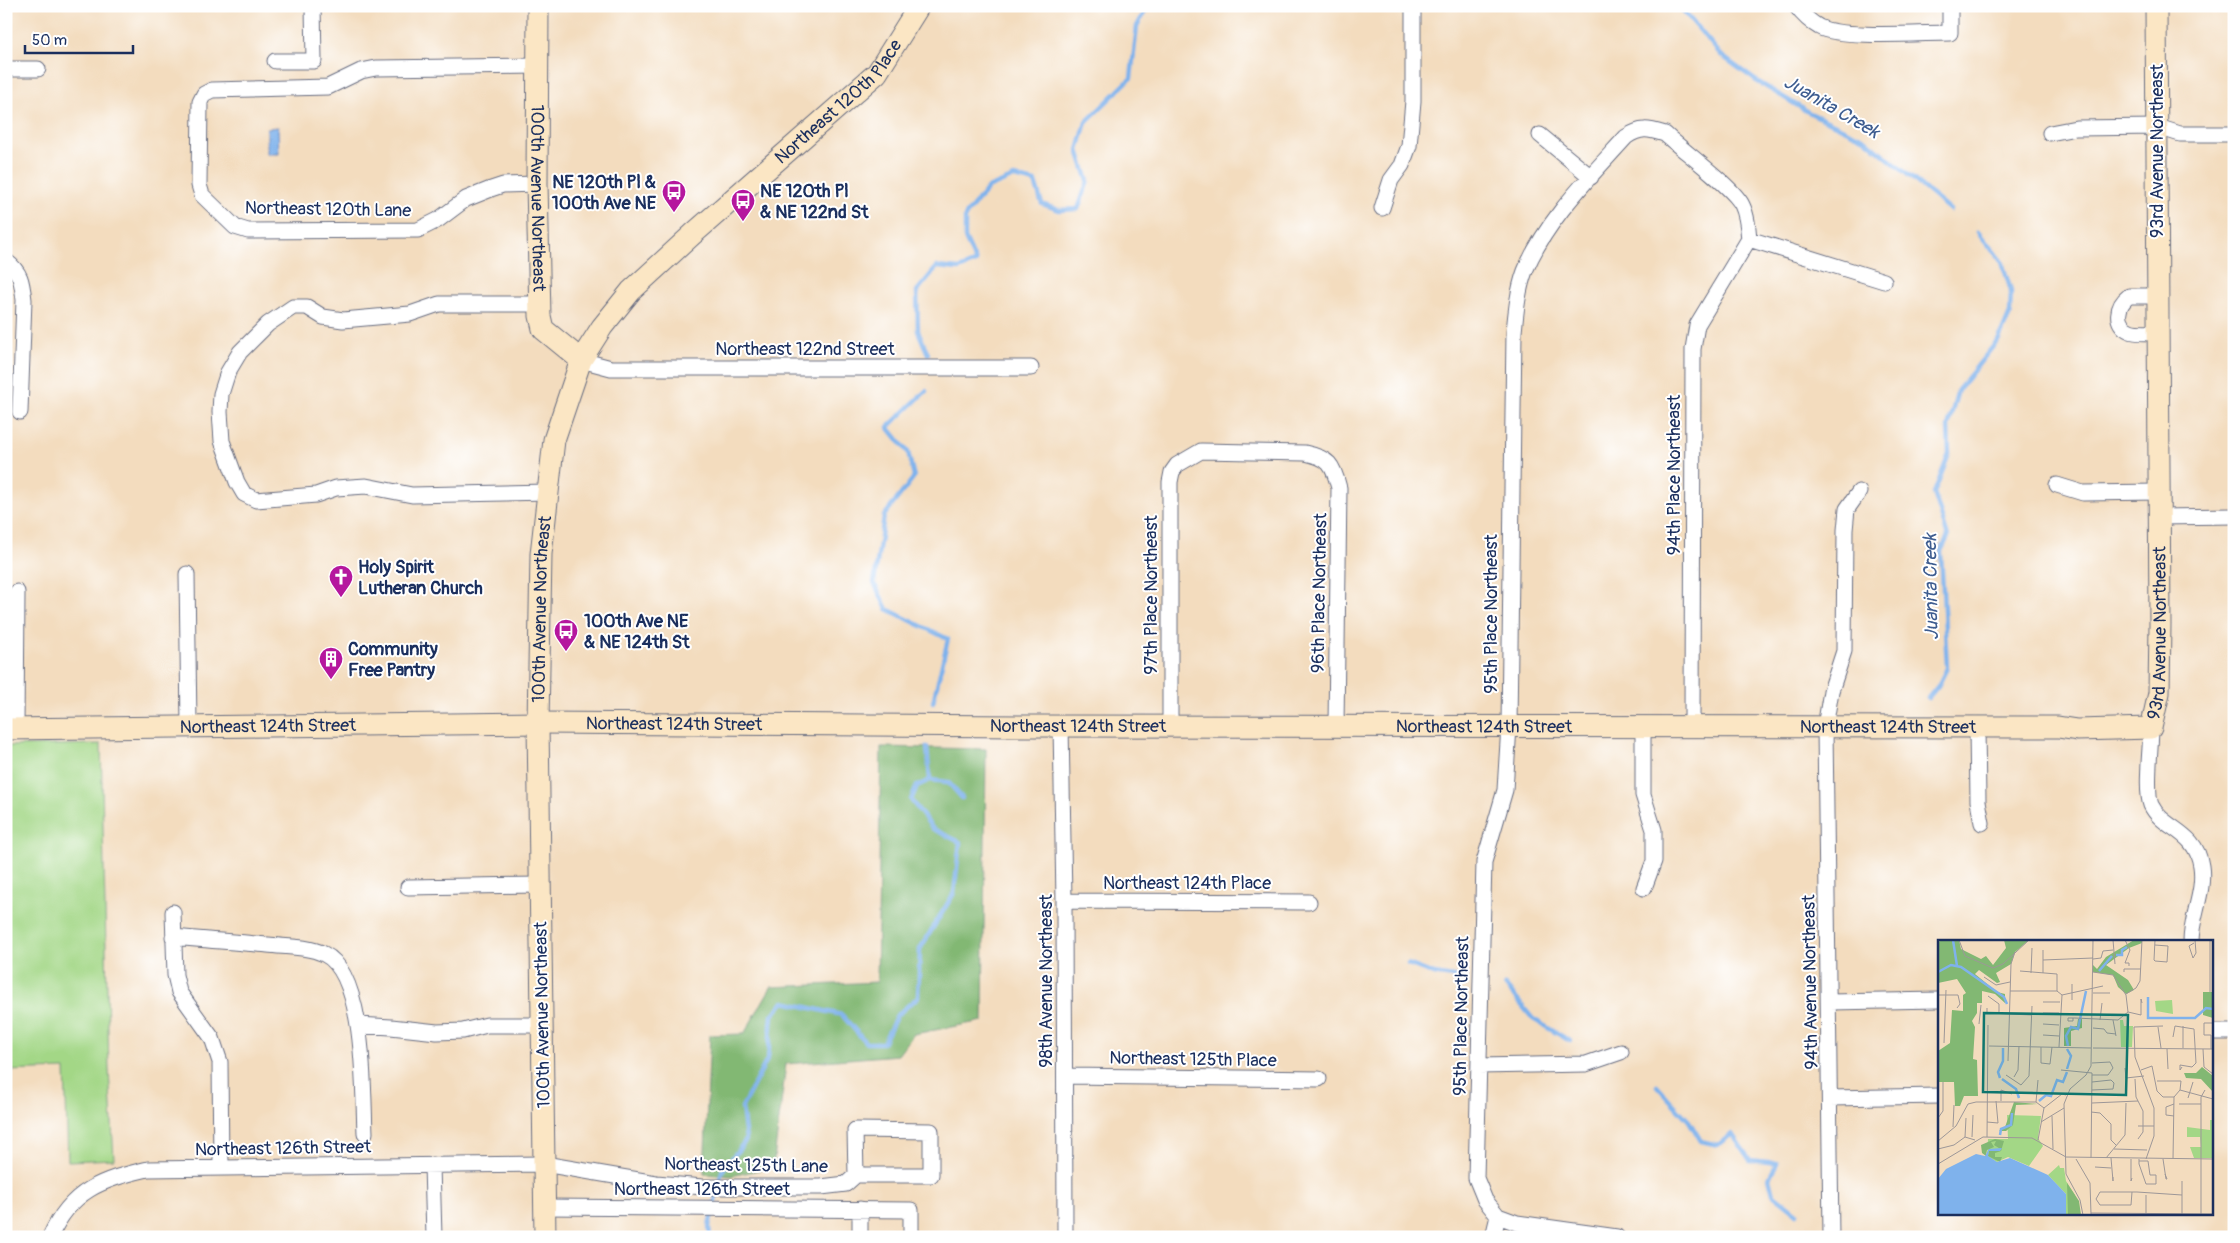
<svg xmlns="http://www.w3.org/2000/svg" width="2240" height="1243" viewBox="0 0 2240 1243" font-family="Pangolin,sans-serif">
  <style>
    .green { fill: #a3d786; stroke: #5f8372 }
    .forest { fill: #82b873; stroke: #4e7468 }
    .water { fill: #7fb2ec; stroke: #4d70a5 }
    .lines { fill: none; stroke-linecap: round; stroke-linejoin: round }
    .stream { stroke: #7fb2ec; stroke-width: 4.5 }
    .street-casing { stroke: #676c80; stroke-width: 17 }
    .secondary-casing { stroke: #676c80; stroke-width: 23 }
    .street { stroke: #fff; stroke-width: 15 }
    .secondary { stroke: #fbe6c4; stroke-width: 21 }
    .labels { text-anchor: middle; stroke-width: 4; stroke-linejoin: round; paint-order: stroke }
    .street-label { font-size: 18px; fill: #1b2f5e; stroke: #fff }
    .poi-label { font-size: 18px; font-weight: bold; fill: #1b2f5e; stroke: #fff; text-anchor: start }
    .water-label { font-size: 19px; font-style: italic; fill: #3e5d90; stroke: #fff }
    .inset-river { fill: none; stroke: #7fb2ec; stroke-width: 2.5 }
    .inset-road { fill: none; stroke: #9d9798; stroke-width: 1 }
    .view { fill: #0f766e; fill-opacity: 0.15; stroke: #0f766e; stroke-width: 2.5 }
    .inset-edge { fill: none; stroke: #1b2f5e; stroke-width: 2.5 }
  </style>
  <rect width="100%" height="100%" fill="#fff"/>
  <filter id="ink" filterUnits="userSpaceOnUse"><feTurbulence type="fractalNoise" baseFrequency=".02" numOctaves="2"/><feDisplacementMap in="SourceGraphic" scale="10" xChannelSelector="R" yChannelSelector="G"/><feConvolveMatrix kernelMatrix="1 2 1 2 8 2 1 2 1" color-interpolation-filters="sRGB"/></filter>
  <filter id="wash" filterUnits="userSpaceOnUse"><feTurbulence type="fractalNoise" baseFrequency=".0096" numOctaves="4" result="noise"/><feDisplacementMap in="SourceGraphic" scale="20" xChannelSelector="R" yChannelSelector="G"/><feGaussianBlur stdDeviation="1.12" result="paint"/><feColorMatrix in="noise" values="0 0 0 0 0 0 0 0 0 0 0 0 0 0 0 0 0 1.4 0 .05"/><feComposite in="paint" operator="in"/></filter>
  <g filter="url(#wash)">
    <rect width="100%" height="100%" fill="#f3dcbe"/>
    <path class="green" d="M101,744L109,1070L114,1159L68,1161L65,1069L6,1071V746Z"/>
    <path class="forest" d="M881,747L986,749L983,1021L914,1034L898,1055L786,1064L773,1167L731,1176L704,1174L710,1035L744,1034L771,987L877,982Z"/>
    <path class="water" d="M278,127L279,154H267V128Z"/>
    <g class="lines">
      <path class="stream" d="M1679,6L1722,56L1755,80L1808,112L1865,139L1950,210
        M928,354L918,331L917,291L937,267L959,269L976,262L965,238V216L988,188L1014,177L1035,182L1042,204L1059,210L1078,209L1088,181L1078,150L1086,122L1131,78L1137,26L1148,6
        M926,391L888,427L908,452L914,477L884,516L874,583L887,609L948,639L933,702
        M1928,698L1938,686L1947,668L1941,551L1948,537L1934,493L1949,454L1948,427L1958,390L1999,339L2010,313L2011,291L2002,262L1978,232
        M930,780L948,782L962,798
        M1408,964L1434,974L1459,978
        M1505,985L1533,1019L1570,1041
        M1657,1086L1689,1121L1701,1141L1718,1145L1732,1134L1750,1160L1777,1163L1769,1178L1773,1194L1797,1213
        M710,1237L709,1226L722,1171L746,1140L742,1107L768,1058L772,1015L784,1002L842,1015L866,1043H883L897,1015L918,997L920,949L954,893L960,842L933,829L911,800L917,786L930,780L927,747"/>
    </g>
  </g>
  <g filter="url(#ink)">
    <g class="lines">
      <defs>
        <path id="street" d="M1796,6C1802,14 1810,22 1819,27C1842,39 1921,33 1950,33V6
          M275,61H314L313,6
          M6,69H38
          M2050,133L2076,128L2158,127L2180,134H2234
          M1540,135L1591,177
          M537,184L503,185L491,189L466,199L438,220L418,230L248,231L235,227L202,195L199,185L200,102L204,94L212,90L328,87L361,71L376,68L538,66
          M1382,208L1391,180L1402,165L1409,146L1413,101V6
          M6,261C21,272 22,282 24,300L20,412
          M2157,296H2129C2117,305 2113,324 2130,331C2137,334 2149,332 2157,333
          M540,304H439L410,314L343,320L323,317L307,307H293L268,324L240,352L228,372L221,394L220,412L222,441L237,482L244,494L256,500L316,495L336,488L366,486L412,495L547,492
          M581,360L611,368H1031
          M2057,485L2083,493L2158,492
          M2159,517L2234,516
          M187,574L189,726
          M1061,725L1064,901L1065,1237
          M1170,725V482L1172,472L1177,465L1201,451L1305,453C1329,458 1333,464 1339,488L1336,726
          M1692,726L1693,349L1697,325L1749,239
          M1643,727V795L1654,830V861L1644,888
          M16,728L17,592
          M1977,728L1978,801L1982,823
          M2151,728C2151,746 2145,790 2151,805C2163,830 2196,830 2201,866C2205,892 2191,916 2191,942
          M408,887L540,885
          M1064,901L1309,902
          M173,912L175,975L179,992L212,1038L220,1062L221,1167
          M173,937C205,940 236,942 268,945C285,947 308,946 324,954C366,974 363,1092 365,1133
          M1830,1002L1939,1000
          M359,1025L391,1027L437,1032L463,1031L487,1025H542
          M2211,1032H2234
          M1479,1066L1586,1064L1621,1052
          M1066,1076L1319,1079
          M1830,1098L1939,1096
          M432,1165L434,1237
          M545,1207L911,1210V1237
          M860,1209V1237
          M1498,1216L1517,1223L1617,1237
          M50,1237C71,1190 101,1180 148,1169L544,1164L656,1183L703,1187H821L846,1184L856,1175H931V1131L855,1130L856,1175
          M1493,1237L1498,1216L1485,1200L1476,1178L1484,862L1505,790L1509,726L1514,332C1516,311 1518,290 1525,271C1546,220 1590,177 1626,137C1641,127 1648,129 1665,134C1682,150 1733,187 1742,205C1747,215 1748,227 1749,239L1884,281
          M1831,1237L1825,727L1831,691L1844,651L1845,530L1847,509L1859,492"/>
        <g id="secondary">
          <path id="s1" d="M538,6L537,184L540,316L543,329L581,360"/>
          <path id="s2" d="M6,729L538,723L1020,726L2058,727L2077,730L2151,728L2159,693L2160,624L2156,6"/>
          <path id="s3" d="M545,1237L538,723L541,554L554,440L581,360L602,327L631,291L693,234L877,73L919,6"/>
        </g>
      </defs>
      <use href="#street" class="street-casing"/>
      <use href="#secondary" class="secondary-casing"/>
      <use href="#street" class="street"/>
      <use href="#secondary" class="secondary"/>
    </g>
  </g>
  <defs>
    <symbol id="bus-pin" viewBox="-11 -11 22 30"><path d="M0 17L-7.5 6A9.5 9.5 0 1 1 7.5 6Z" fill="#b5179e" stroke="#fff"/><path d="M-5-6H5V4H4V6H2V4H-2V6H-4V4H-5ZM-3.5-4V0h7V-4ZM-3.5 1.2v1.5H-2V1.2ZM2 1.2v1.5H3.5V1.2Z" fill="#fff"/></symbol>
    <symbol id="church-pin" viewBox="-11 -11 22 30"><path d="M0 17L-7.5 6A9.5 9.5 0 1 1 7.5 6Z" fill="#b5179e" stroke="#fff"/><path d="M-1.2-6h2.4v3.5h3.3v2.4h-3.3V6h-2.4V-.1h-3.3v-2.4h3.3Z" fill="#fff"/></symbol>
    <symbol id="building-pin" viewBox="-11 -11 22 30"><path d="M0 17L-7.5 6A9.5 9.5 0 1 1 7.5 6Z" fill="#b5179e" stroke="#fff"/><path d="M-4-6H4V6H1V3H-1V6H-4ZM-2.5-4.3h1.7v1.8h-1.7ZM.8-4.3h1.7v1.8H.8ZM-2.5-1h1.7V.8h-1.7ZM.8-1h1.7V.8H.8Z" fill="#fff"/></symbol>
  </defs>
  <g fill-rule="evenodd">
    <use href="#bus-pin" x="660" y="178" width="28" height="38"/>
    <use href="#bus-pin" x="729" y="187" width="28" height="38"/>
    <use href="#church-pin" x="327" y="563" width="28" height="38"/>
    <use href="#bus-pin" x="552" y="617" width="28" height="38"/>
    <use href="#building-pin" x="317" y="645" width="28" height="38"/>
  </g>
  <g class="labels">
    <g class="street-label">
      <text dy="6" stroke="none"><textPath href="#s3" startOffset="1249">Northeast 120th Place</textPath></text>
      <text transform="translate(2157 151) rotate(-90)" y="6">93rd Avenue Northeast</text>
      <text dy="6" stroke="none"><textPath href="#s1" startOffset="192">100th Avenue Northeast</textPath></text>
      <text transform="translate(328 209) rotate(1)" y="6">Northeast 120th Lane</text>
      <text x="805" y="355">Northeast 122nd Street</text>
      <text transform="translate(1674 475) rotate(-90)" y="6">94th Place Northeast</text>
      <text transform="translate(1319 593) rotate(-89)" y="6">96th Place Northeast</text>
      <text transform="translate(1151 595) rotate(-90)" y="6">97th Place Northeast</text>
      <text dy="6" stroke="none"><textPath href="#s3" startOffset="628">100th Avenue Northeast</textPath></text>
      <text transform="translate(1491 614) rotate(-90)" y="6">95th Place Northeast</text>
      <text dy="6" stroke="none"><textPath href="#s2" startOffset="2241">93rd Avenue Northeast</textPath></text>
      <text dy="6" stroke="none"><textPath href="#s2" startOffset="668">Northeast 124th Street</textPath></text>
      <text dy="6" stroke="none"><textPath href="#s2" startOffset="1072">Northeast 124th Street</textPath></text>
      <text dy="6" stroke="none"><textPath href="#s2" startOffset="262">Northeast 124th Street</textPath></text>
      <text dy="6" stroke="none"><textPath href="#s2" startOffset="1478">Northeast 124th Street</textPath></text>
      <text dy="6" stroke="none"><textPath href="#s2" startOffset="1882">Northeast 124th Street</textPath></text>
      <text x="1187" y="889">Northeast 124th Place</text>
      <text transform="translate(1046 981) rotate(-90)" y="6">98th Avenue Northeast</text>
      <text transform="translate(1810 982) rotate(-91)" y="6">94th Avenue Northeast</text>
      <text transform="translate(542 1015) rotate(-91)" y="6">100th Avenue Northeast</text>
      <text transform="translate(1461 1016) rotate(-89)" y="6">95th Place Northeast</text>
      <text transform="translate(1193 1059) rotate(1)" y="6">Northeast 125th Place</text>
      <text transform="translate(283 1148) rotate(-1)" y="6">Northeast 126th Street</text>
      <text transform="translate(746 1165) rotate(1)" y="6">Northeast 125th Lane</text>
      <text x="702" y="1195">Northeast 126th Street</text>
    </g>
    <g class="poi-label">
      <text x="656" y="188" text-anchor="end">NE 120th Pl &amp;<tspan x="656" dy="21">100th Ave NE</tspan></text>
      <text x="760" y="197">NE 120th Pl<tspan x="760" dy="21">&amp; NE 122nd St</tspan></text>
      <text x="358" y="573">Holy Spirit<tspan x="358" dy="21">Lutheran Church</tspan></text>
      <text x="584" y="627">100th Ave NE<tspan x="584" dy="21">&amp; NE 124th St</tspan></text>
      <text x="348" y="655">Community<tspan x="348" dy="21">Free Pantry</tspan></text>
    </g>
    <g class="water-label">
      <text transform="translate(1832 106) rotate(30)" y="7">Juanita Creek</text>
      <text transform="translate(1930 587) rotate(-91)" y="7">Juanita Creek</text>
    </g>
  </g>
  <g transform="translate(1938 940)">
    <rect width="275" height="275" fill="#f3dcbe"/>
    <path d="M217,61L234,60L235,74L218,71ZM182,80H185L186,86H195L194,107H183ZM69,175L103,176L100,198L105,206L91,226L70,217L59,222L49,216L50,199H70ZM272,180H275V218H256L252,207H263L262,197H249V187L272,190ZM121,225L122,228H126L128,241L137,255L142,275H128V254L110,235Z" fill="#a3d786"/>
    <path d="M5,0H21L23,9L43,19L48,16L55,25L68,8L66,0H91L77,12L73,24L58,33L62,42L59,43L41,30L37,34L59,52L67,54V63L57,54L44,51V63H39V73L34,81L37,87L35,119L39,120L40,156H26L22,166H17L16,142H0V111L12,103L14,70L25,71V55L28,53L19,39L0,43V2ZM196,0H204V3L191,8L168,25L190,40L196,50L188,54L180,47L175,35L155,32V25L159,29L168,17ZM265,52H275V78L265,75ZM140,79H144V88L133,91V106H126V88L139,86ZM264,127L275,136V152L263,139L248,138L246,133H258ZM76,162L100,164L78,165L75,185L68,191H61L67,187ZM57,199L66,201L63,211L57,213V217H64L62,222L50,216L51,211L64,210L56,205L58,201L53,202L56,207L49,210L48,216L44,213L43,205ZM129,243L141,261L143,275H130Z" fill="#82b873"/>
    <path d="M64,208L62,211H51L50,216L59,222L72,218L110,235L128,254V275H0V239L8,229L38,214L47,216L51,209Z" fill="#7fb2ec"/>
    <path class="inset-river" d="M15,0L19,26M178,15H184V10L189,7M161,31L174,16M0,32L13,25L23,27L66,57L69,64M210,57V78H257L268,68L275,69M130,106L128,96L133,87L140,89L148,51M129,109L133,116L129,129M62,138L60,132L65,121V108M64,139L78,149L81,158M101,161L108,155L113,156L119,140L125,142L129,132M62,195L63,189L73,185L74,173"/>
    <path class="inset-road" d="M21,0L27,16L55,28L65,24L91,0M175,0L177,24M187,0L192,10L187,23H191V26M272,0V52M256,3L251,6L255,18L258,13L257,0M217,5L230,6L229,22L217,21L216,20L217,0M105,10V33M155,19L163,18L165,11L175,10M105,20L155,18M82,31L119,34V51M155,32L175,35L188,55L190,72M186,32V29H203M93,33L94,8M46,37L58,45L72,42M72,51H119L124,55L165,46M155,53H172M188,54L198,48L202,41L204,0M0,55H20L22,64L19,68M50,56L61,64V73M134,60V44M105,62H122M49,68V73L94,75M190,72L203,75V59L204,63M105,73H121M135,78V81H130V78H137L180,80L190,72M162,80L164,63M175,80L178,96M41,84L43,65M105,84L121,85M220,87L223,108M155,88L166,89L169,93L178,94M105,95L121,96M235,97L237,86L256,89L258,123L254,127L242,125V130L244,127M6,103L8,50M51,106L153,108M103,107V123L112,124L114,107M121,107L124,55M155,108L275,109M245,108V86M229,109L230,129M265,109L266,127L275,134M273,109V95H266V83H274M70,121L73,24L77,12M154,123L172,122L175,128L170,135H154M187,128L188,138L206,136M123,130L154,133L153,218M203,130L214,126L219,151M68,135L83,145L91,136L94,66M76,137L80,130L81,106M197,139L198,157L205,171V192L200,199M219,141H243L242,150L236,157L235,219M154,150L175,149L176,143L173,140L154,142M242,150L275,159M219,151L225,157H236M250,158L255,142M63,161V150L74,154M98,162L100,140M154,163L200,161M241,164H263M106,168L124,154L128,155M153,172L162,173L173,184V200L178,205M114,176L115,209M236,176L228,175V167L236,164M0,178L5,171V142M49,182L60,183L58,161M103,182L126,168M200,186H216M15,187L16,165M27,197L28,178M34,197L35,175M49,197L50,85M100,200L106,168M0,201L18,186L30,164L38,162H98L106,168M0,209L16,205L27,197L37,200M176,209L209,210M128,217L275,219M168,218L187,195L188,163M173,218L175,241V237M138,219L152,243L153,274M193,219V241L194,238M208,219L216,196V168L197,117L196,87L225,86M225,219L228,239H229L227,234M201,221H210L212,235H218V244H208L201,224V219M0,224L45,197L94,198L128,217M157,227L173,228M244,241V274M194,252L193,265H162L158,259L162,252H199L244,255M208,255V274M153,273L275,274M145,275L142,260L128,234L126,164L132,149L148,135L153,126L155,0M263,275V157L267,150"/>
    <path class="view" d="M46,73L190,75L188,155L45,152Z"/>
    <rect width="275" height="275" class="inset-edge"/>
  </g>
  <rect width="2240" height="1243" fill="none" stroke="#fff" stroke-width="25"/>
  <path d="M25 45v8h108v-8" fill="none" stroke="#1b2f5e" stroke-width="2.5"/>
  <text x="32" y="45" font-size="15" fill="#1b2f5e" stroke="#ffffff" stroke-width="4" paint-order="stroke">50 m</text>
</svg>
